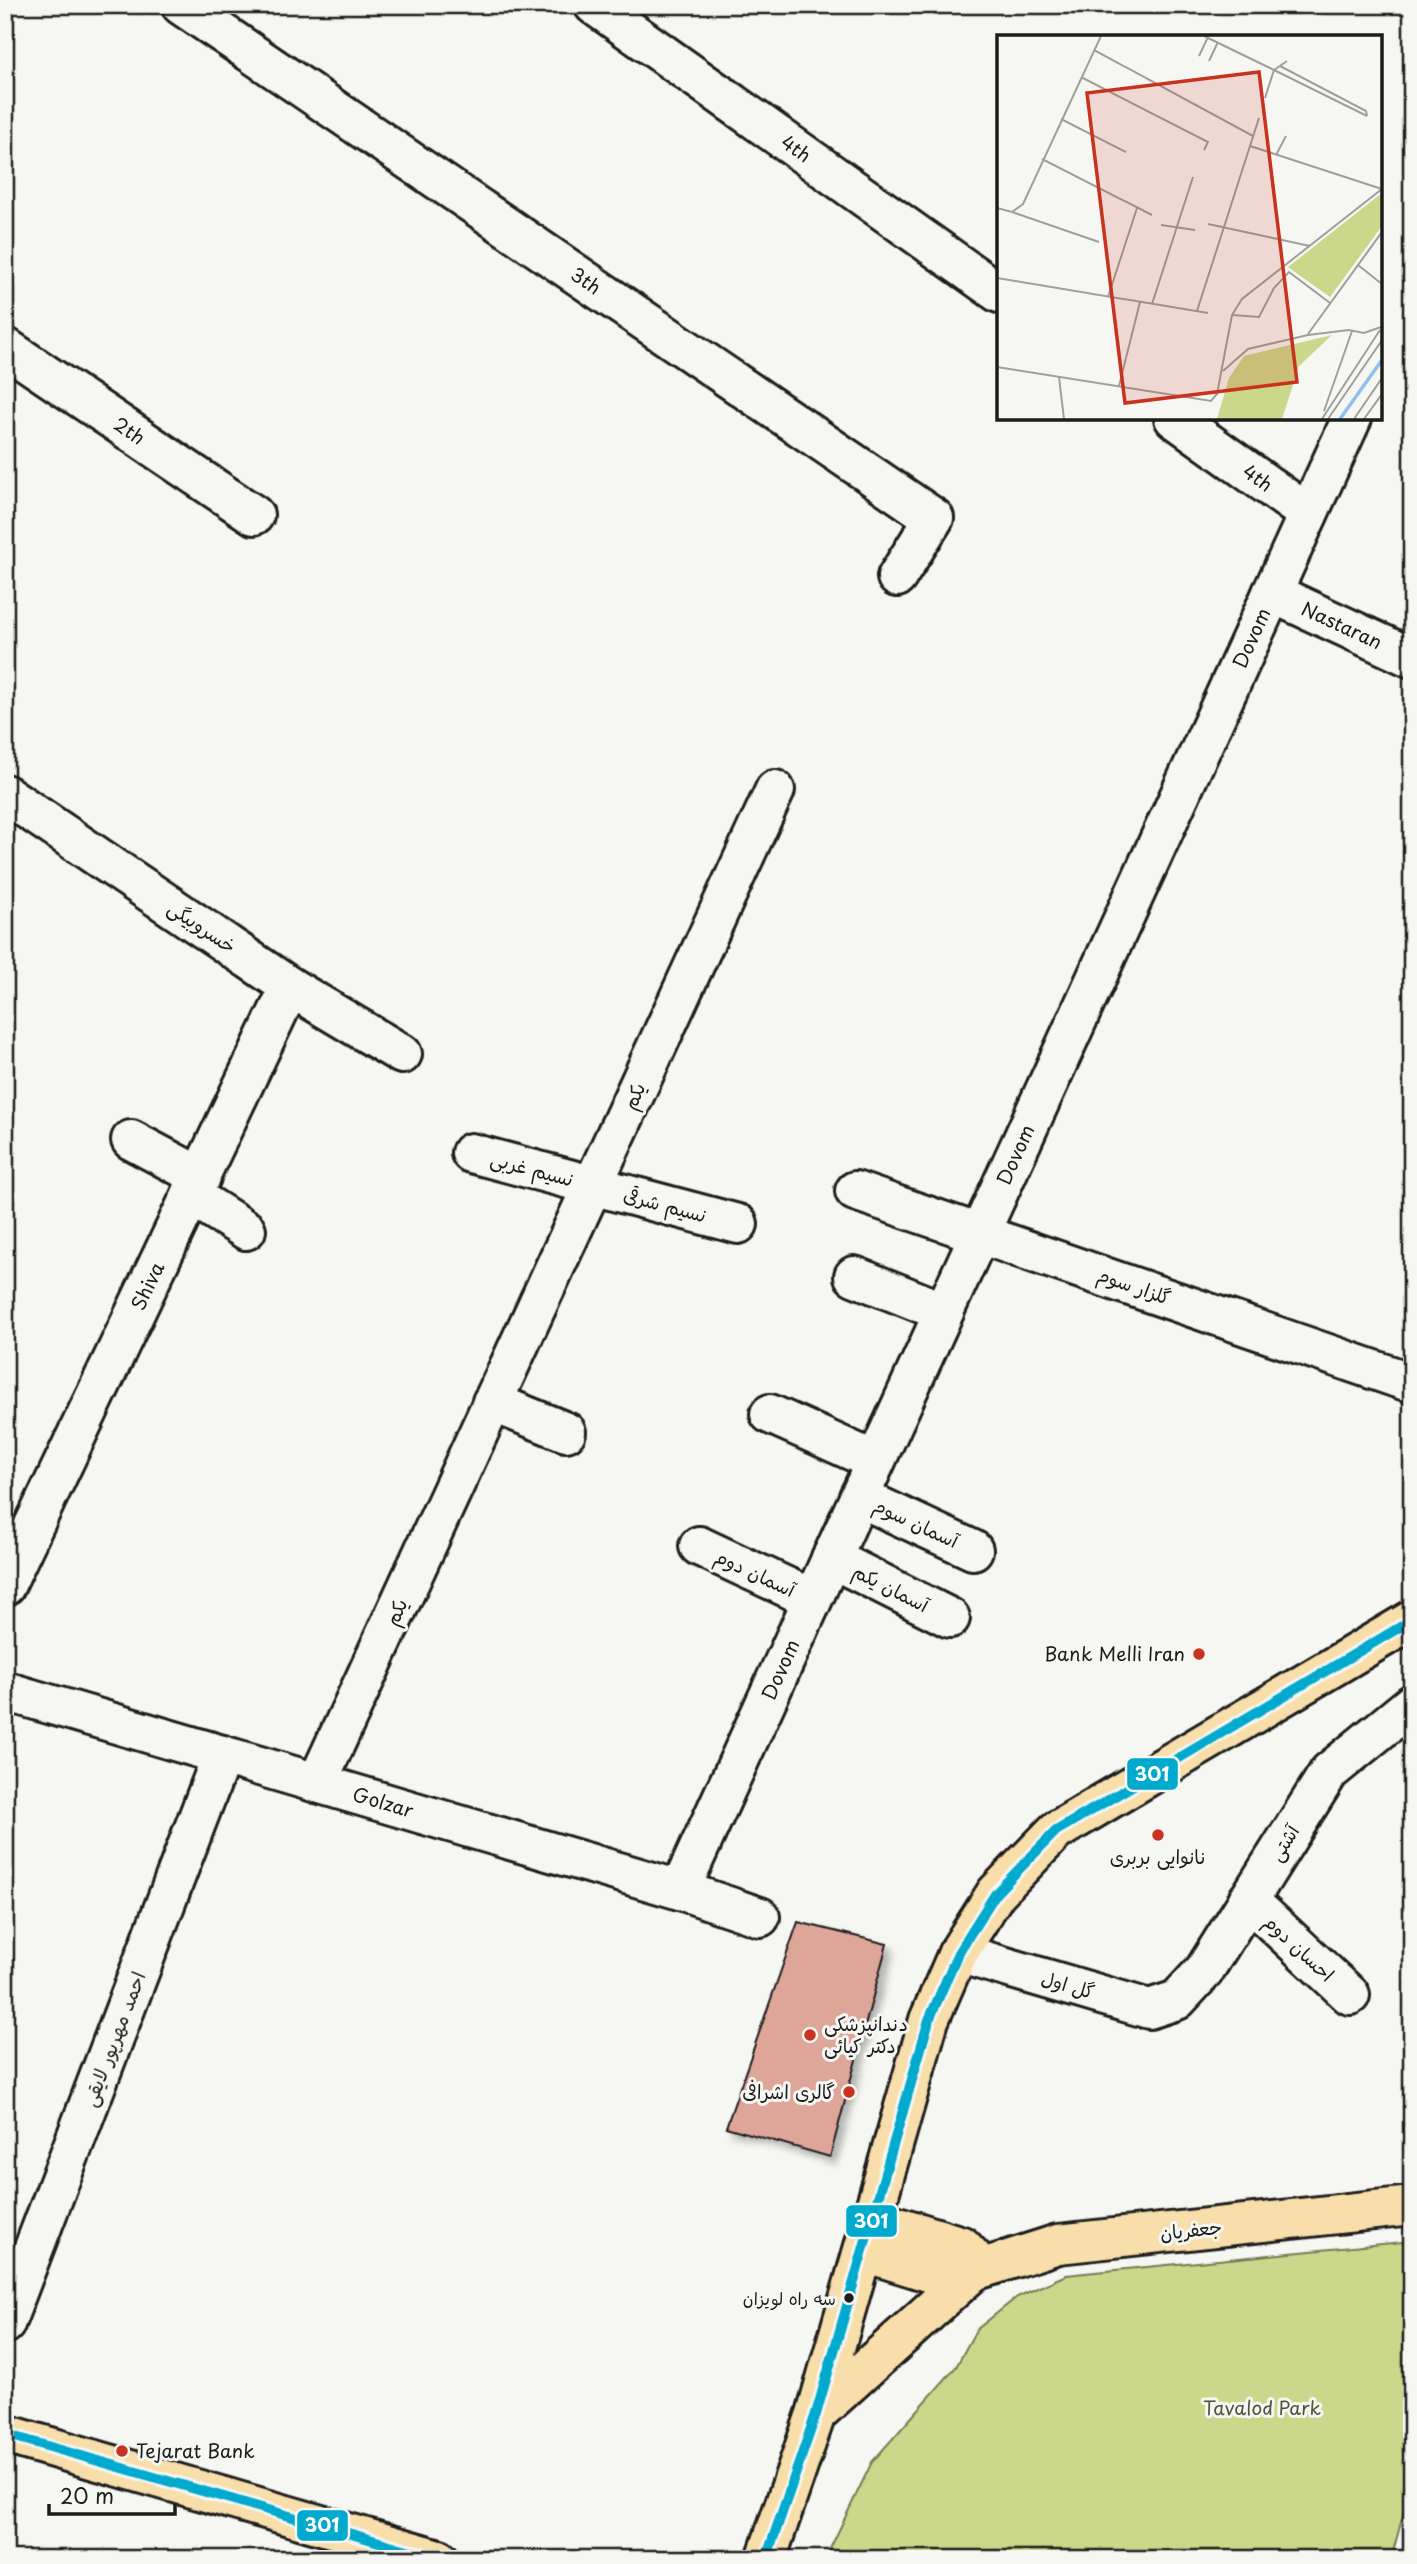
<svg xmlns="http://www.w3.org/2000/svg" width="1417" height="2564" viewBox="0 0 1417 2564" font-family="'Playpen Sans','Playpen Sans Arabic',sans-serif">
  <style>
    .green { fill: #cbd78a; stroke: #747a53; stroke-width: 2 }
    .building { fill: #dea698; stroke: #1c1c1c; stroke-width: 2; filter: url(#shadow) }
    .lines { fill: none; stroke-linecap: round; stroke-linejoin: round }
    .minor-casing { stroke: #1c1c1c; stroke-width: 44 }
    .major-casing { stroke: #1c1c1c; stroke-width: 44 }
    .minor { stroke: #f6f6f2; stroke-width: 38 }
    .major { stroke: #f8deab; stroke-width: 38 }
    .bus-1-casing { stroke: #f6f6f2; stroke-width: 16 }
    .bus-1 { stroke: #00a9ce; stroke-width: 10 }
    .poi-dot { fill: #c8321e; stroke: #f6f6f2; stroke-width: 2.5 }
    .bus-dot { fill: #1c1c1c; stroke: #f6f6f2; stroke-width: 2.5 }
    .labels { text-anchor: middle; stroke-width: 6; stroke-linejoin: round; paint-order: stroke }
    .bus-label { font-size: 17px; fill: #1c1c1c; stroke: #f6f6f2; text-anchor: end }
    .street-label { font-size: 19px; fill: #1c1c1c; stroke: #f6f6f2 }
    .poi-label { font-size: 19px; fill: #1c1c1c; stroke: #f6f6f2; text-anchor: end }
    .park-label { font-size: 19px; fill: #51543d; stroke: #f6f6f2 }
    .inset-river { fill: none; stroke: #91c0ec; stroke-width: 3.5 }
    .inset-road { fill: none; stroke: #9f9f9c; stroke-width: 2 }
    .view { fill: #c8321e; fill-opacity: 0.15; stroke: #c8321e; stroke-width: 3.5 }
    .inset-edge { fill: none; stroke: #1c1c1c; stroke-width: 3.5 }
    .line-badge { stroke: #f6f6f2; stroke-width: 2.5 }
    .badge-label { font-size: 19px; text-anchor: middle; font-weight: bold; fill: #fff }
  </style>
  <defs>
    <filter id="shadow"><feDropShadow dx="6" dy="6" stdDeviation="3.5" flood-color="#0004"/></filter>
  </defs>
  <rect width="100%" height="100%" fill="#f6f6f2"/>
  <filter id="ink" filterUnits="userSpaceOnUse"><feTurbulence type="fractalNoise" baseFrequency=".0143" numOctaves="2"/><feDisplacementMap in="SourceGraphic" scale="14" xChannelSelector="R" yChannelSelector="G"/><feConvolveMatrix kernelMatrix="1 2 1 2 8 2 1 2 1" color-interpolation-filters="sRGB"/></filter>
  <g filter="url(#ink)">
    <path class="green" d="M1412,2241V2496L1406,2504L1391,2559H825L872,2462L956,2367L976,2330L1017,2297L1066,2275Z"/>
    <path class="building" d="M798,1922L887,1944L830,2157L726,2127Z"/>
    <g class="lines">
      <defs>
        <g id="minor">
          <path id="s1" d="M181,5L934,518L897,577"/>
          <path id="s2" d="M594,5L999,293"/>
          <path id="s3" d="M5,347L254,515"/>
          <path id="s4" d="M1174,418L1308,514"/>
          <path id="s5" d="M1272,593L1412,658"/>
          <path d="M5,794L290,987L402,1054"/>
          <path d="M131,1140L201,1177"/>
          <path d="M471,1153L738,1224"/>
          <path d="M855,1191L1412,1383"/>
          <path d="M191,1195L246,1230"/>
          <path d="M854,1276L944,1312"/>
          <path d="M492,1402L566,1432"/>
          <path d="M770,1414L875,1461"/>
          <path d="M859,1497L973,1550"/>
          <path d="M699,1546L812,1599"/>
          <path d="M831,1558L950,1618"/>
          <path id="s6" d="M5,1586L290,987"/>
          <path id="s7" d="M5,1691L680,1890L760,1917"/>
          <path d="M317,1783L775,790"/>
          <path id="s8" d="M680,1890L1352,418"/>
          <path d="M1248,1900L1350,1995"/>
          <path d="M958,1953L1149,2009L1177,2000L1204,1971L1329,1772L1412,1704"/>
          <path d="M5,2324L222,1755"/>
        </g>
        <path id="major" d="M891,2224L962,2246L974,2259V2271L964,2278L951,2279L877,2256L870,2246L869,2233L879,2225Z
          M816,2414L974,2271L1058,2244L1412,2206
          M5,2434L439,2559
          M766,2559L816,2414L929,2020L958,1953L996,1893L1056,1831L1412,1620"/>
      </defs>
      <use href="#minor" class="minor-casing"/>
      <use href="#major" class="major-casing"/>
      <use href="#minor" class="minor"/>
      <use href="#major" class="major"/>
      <defs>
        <path id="bus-1" d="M5,2434L438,2559
          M766,2559L816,2414L929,2020L958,1953L996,1893L1056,1831L1412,1620"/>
      </defs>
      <use href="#bus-1" class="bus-1-casing"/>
      <use href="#bus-1" class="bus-1"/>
    </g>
  </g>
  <g class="poi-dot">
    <circle cx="1199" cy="1654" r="7"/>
    <circle cx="1158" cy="1835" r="7"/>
    <circle cx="810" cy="2035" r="7"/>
    <circle cx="849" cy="2092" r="7"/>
    <circle cx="122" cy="2451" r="7"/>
  </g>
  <circle class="bus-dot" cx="849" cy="2298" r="6"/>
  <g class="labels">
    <g class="bus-label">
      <text x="836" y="2305">سه راه لویزان</text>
    </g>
    <g class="street-label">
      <text dy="7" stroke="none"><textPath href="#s2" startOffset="248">4th</textPath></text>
      <text dy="7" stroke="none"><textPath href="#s1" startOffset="490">3th</textPath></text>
      <text dy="7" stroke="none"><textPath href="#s3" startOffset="150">2th</textPath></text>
      <text dy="7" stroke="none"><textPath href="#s4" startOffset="103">4th</textPath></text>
      <text dy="7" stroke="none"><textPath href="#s5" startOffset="77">Nastaran</textPath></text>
      <text dy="7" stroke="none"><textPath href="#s8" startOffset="1376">Dovom</textPath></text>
      <text transform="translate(202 927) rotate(34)" y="7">خسروبیگی</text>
      <text transform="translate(634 1096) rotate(-65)" y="7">یکم</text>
      <text dy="7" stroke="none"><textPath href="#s8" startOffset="808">Dovom</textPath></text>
      <text transform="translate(532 1169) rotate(15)" y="7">نسیم غربی</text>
      <text transform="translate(665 1205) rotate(15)" y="7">نسیم شرقی</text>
      <text transform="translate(1134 1286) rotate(19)" y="7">گلزار سوم</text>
      <text dy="7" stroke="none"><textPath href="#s6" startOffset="332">Shiva</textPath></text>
      <text transform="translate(916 1523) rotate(25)" y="7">آسمان سوم</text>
      <text transform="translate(755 1573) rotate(25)" y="7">آسمان دوم</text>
      <text transform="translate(891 1588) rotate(27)" y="7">آسمان یکم</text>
      <text transform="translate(396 1612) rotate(-65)" y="7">یکم</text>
      <text dy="7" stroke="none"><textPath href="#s8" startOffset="242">Dovom</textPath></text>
      <text dy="7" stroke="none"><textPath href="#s7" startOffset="394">Golzar</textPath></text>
      <text transform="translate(1284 1843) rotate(-58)" y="7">آشتی</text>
      <text transform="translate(1299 1948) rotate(43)" y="7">احسان دوم</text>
      <text transform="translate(1068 1985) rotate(16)" y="7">گل اول</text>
      <text transform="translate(114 2039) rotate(-69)" y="7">احمد مهرپور لایقی</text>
      <text transform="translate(1191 2230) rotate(-6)" y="7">جعفریان</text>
    </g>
    <g class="poi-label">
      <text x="1185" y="1661">Bank Melli Iran</text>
      <text x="1158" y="1864" text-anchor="middle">نانوایی بربری</text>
      <text x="824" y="2031" text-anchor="start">دندانپزشکی<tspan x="824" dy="22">دکتر کیائی</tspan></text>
      <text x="835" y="2099">گالری اشرافی</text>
      <text x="136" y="2458" text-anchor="start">Tejarat Bank</text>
    </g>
    <g class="park-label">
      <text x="1262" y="2415">Tavalod Park</text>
    </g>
  </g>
  <g transform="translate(997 35)">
    <rect width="385" height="385" fill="#f6f6f2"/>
    <path d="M385,158V191L333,262L291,232ZM335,300L302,331L285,384H220L232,343L247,321Z" fill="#cbd78a"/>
    <path class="inset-river" d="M343,384L385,325"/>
    <path class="inset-road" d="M207,1L277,35L290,26M97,15L256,101M202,21L211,2M212,26L221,7M283,31L369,76L370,81M84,42L211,107L207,115M268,63L277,35L370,81M64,84L129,117M253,111L385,154M279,120L289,101M45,124L155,180M0,173L15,177L26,169L104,1M15,177L102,207M211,189L313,211M164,190L198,195M361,230L385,249M0,243L211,278M111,262L140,173M155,269L196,142M200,276L262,83M235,280L262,282L277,253L292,237L333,268M311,299L385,197M0,332L214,366L220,359L235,280L245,264L385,154M226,336L251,314L311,300L352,295L367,298L384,292M62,342L67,384M122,351L143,267M327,376L355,296M325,384L383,295M331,384L385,305M357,384L385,343M367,384L385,359"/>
    <path class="view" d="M262,37L300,347L128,368L90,58Z"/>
    <rect width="385" height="385" class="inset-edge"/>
  </g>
  <g class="line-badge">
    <rect x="1126" y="1757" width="53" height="34" rx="7" fill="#00a9ce"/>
    <rect x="845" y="2204" width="53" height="34" rx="7" fill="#00a9ce"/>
    <rect x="296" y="2509" width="53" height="33" rx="7" fill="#00a9ce"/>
  </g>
  <g class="badge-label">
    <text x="1152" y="1781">301</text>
    <text x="871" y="2228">301</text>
    <text x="322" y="2532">301</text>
  </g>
  <rect width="1417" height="2564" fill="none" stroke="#f6f6f2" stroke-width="28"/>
  <rect x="14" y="14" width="1389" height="2536" fill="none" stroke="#1c1c1c" stroke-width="2.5" filter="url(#ink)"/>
  <path d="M49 2504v10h126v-10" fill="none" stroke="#1c1c1c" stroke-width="3.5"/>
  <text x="60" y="2504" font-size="21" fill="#1c1c1c" stroke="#f6f6f2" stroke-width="5" paint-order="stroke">20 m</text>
</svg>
